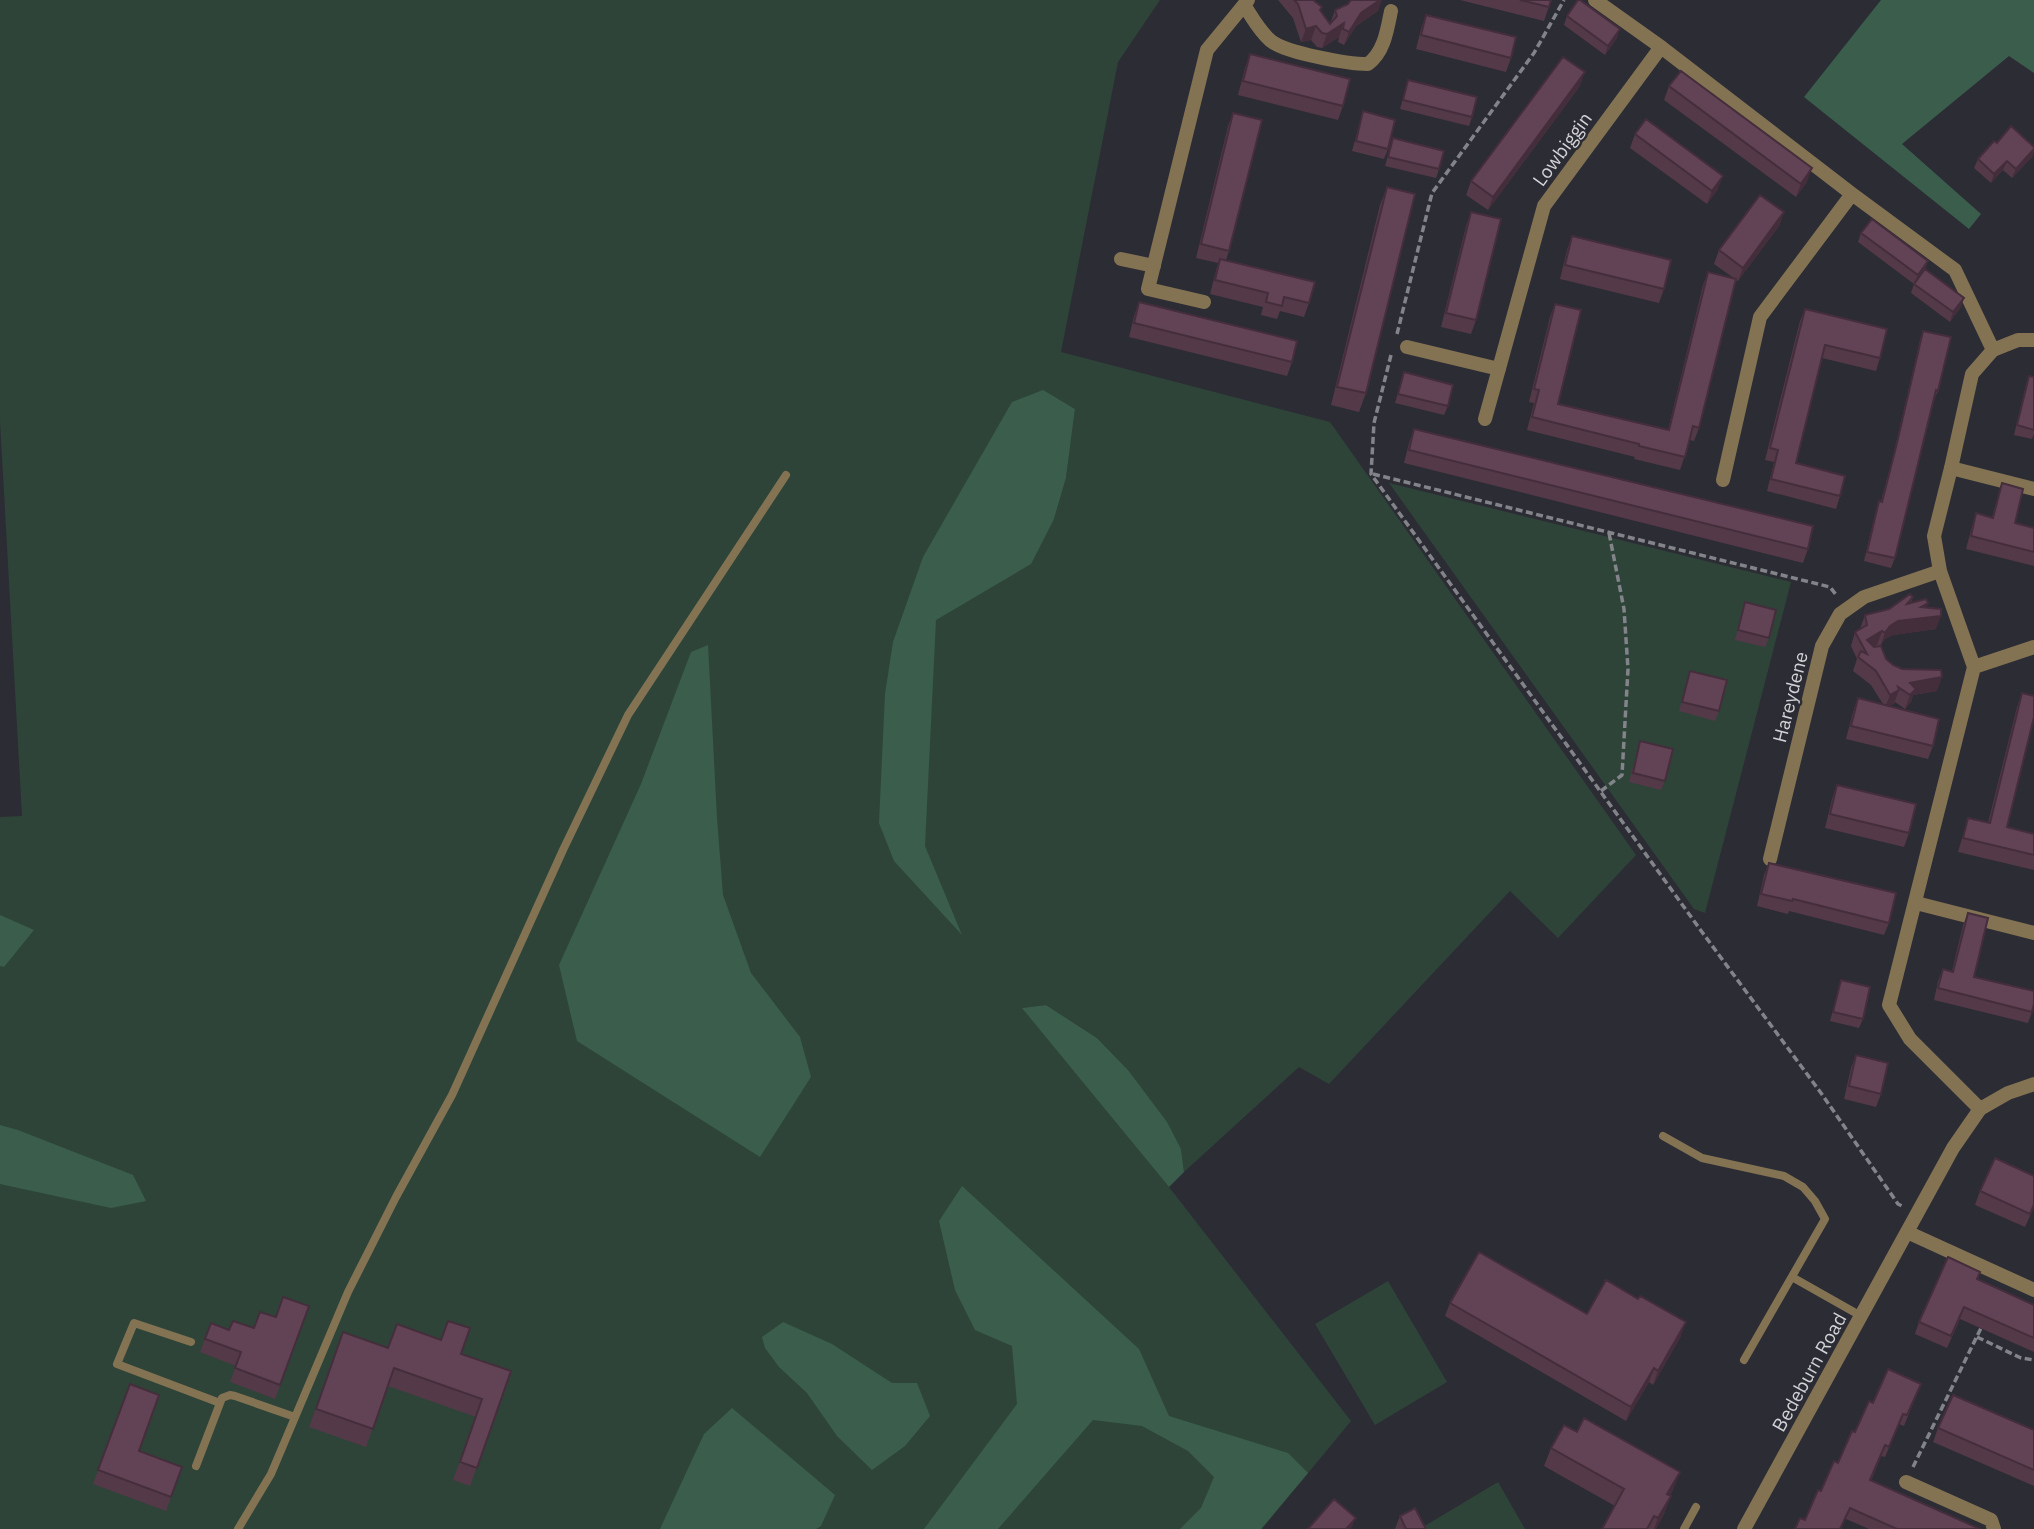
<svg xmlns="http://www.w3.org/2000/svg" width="2034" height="1529" viewBox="0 0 2034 1529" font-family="'IBM Plex Sans',sans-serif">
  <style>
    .green { fill: #2e4438; fill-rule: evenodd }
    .forest { fill: #3a5e4b }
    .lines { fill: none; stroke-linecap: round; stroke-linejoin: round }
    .path { stroke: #83838a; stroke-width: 3.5; stroke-dasharray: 7 3.5; stroke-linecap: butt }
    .service { stroke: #837353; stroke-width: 8 }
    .minor { stroke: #837353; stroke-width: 14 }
    .wall { fill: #543949 }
    .shaded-wall { fill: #452e3c }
    .building { fill: #624255; stroke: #452e3c; stroke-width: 2 }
    .labels { text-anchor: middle; stroke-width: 5; stroke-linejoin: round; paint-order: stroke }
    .street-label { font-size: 19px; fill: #d2d2d7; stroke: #2c2c35 }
  </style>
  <rect width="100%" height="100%" fill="#2c2c35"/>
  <path class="green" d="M0,0H1160L1118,62L1061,352L1330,422L1636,855L1558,938L1510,891L1329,1084L1299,1067L1184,1172L1181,1149L1128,1070L1097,1038L1046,1005L1023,1008L1169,1187L1351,1421L1262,1529H0V817L22,816L0,421ZM1043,391L1075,409L1066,478L1054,519Z
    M1389,483L1791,582L1705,913L1694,909Z
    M1388,1281L1447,1382L1375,1425L1315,1324Z
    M1498,1482L1525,1529H1424L1423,1527Z"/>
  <path class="forest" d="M1881,0H2034V73L2009,56L1902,144L1981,214L1969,229L1804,97Z
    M1043,390L1075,409L1066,478L1054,519L1031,564L936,620L925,846L962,935L894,861L879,823L885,694L893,642L923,557L1012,402Z
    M708,645L717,818L723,895L751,973L800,1037L811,1077L760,1157L577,1041L559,965L641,784L691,652Z
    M0,915L34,930L4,967L0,966Z
    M1046,1005L1097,1038L1128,1070L1167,1122L1181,1149L1184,1172L1169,1187L1022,1008Z
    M0,1125L18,1130L133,1175L146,1201L111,1208L0,1184Z
    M962,1186L1139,1349L1169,1416L1288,1453L1308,1473L1261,1529H1180L1201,1508L1214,1477L1188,1451L1142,1426L1093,1420L998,1529H924L1017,1404L1012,1346L975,1330L955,1290L939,1221Z
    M783,1322L832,1344L892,1383H917L930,1416L905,1446L872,1470L837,1436L807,1393L779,1367L765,1348L762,1337Z
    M732,1408L835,1495L821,1526L816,1529H660L704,1434Z"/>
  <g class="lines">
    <path class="path" d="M1397,334L1432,193L1534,53L1564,0
      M1391,355L1374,423L1371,474L1702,932L1821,1093L1898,1204L1904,1207
      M1373,474L1830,587L1837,596
      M1601,791L1622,775L1628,669L1624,609L1609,533
      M1977,1337L2021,1358L2034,1360
      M1913,1467L1982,1326"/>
    <path class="service" d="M1663,1136L1702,1158L1784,1176L1803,1187L1815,1201L1825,1219L1744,1360
      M1792,1277L1861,1316
      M191,1342L134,1323L117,1364L220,1403
      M196,1466L222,1398L230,1395L235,1396L295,1417
      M238,1529L271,1474L348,1292L396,1197L452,1095L563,850L628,715L786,475
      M1684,1529L1696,1507"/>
    <path class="minor" d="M1595,0L1661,47L1852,194L1955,270L1993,350
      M1244,5C1252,17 1259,31 1271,41C1287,53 1347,64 1368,64C1384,52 1387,31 1391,11
      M1121,259L1154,266
      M1204,302L1148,289L1207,50L1248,0
      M1407,347L1499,369
      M1485,419L1544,206L1661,47
      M1951,468L2034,489
      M1723,480L1760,317L1852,194
      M1974,667L2034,647
      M1770,859L1822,646L1840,614L1864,597L1940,571
      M1916,903L2034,933
      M1980,1109L1910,1039L1889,1005L1974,667L1940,571L1934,536L1951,468L1972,374L1993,350L2018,340H2034
      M1907,1232L2034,1290
      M1906,1482L1991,1520L1994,1529
      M1744,1529L1953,1148L1980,1109L2008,1093L2034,1084"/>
  </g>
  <path class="wall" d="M1278,0H1313L1330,24L1335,10L1378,11L1356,26L1344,45L1338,42L1339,37L1322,48L1317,47L1311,40L1301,42L1293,18Z
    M1460,0H1551L1544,21Z
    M1426,15L1511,58L1506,72L1416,49L1421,29Z
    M1567,16L1617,38L1605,55L1564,25Z
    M1250,54L1343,106L1338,120L1238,95L1245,68Z
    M1408,80L1472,117L1469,126L1400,109Z
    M1580,86L1488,210L1466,195L1471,181Z
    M1669,86L1807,182L1796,197L1664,100Z
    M1363,112L1388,149L1384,159L1352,151Z
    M1233,113L1229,251L1226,260L1309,303L1304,317L1280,311L1277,319L1261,315L1263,307L1210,294L1218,263L1196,258L1228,126Z
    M1635,134L1718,189L1707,204L1630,148Z
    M1393,138L1439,169L1436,178L1385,166Z
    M1997,143L2034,147V151L2032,157L2012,178L2003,170L1991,183L1974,168L1978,159Z
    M1387,187L1366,393L1359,412L1331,405L1380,205Z
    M1471,212L1476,320L1471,334L1441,327L1466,226Z
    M1784,212L1779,226L1738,281L1736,280L1699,428L1694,441L1690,440L1680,470L1634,459L1635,457L1527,430L1534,403L1529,402L1550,317L1555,304L1558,404L1668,430L1703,285L1708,272L1735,279L1714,264L1719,250Z
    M1861,233L1928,261L1925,270L1914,284L1858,242Z
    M1572,236L1664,289L1659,303L1560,279L1567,250Z
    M1914,284L1961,307L1950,322L1911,293Z
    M1139,302L1292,362L1287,376L1129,337L1134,316Z
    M1805,309L1880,358L1876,371L1822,358L1796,463L1840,496L1836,509L1767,491L1774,462L1765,460L1800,321Z
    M1923,331L1938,391L1934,400L1895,558L1891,568L1864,561L1876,510L1879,501H1881L1893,457L1920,340Z
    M1404,372L1448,406L1444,415L1395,403Z
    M2029,376L2034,377V434L2032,439L2014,435L2026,385Z
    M1414,429L1808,549L1803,563L1404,463L1409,443Z
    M2002,483L2015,523L2034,528V566L1966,549L1972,526L1976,513L1992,517Z
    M1913,597L1911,603H1928L1926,608L1936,629L1893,635L1885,639L1880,646L1886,659L1893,665L1937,691L1913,695L1911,702L1905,709L1895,702L1894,704L1889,706L1933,746L1928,759L1846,739L1853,712L1858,698L1883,704L1871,685L1853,671L1857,659L1851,646L1855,632L1860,629L1865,615L1889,609Z
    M1745,602L1769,638L1765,647L1735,640Z
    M1690,671L1719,711L1715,721L1679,711Z
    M2022,693L2007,827L2034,834V870L1958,852L1968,818L1988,823L2017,707Z
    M1640,741L1665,781L1661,790L1629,782Z
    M1837,785L1909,833L1904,847L1825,828L1832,799Z
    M1769,863L1889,923L1884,935L1789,911L1788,914L1757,906L1764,875Z
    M1968,913L1974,977L2032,1012L2028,1023L1934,1000L1938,981L1943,969L1952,971L1963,925Z
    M1841,980L1863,1019L1859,1028L1830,1021Z
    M1856,1055L1881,1094L1876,1107L1844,1099L1851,1068Z
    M2034,1176V1207L2025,1227L1975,1205L1980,1191Z
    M1977,1279L2034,1305V1352L1960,1319L1947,1348L1915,1334L1919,1322Z
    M1450,1303L1587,1314L1681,1336L1653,1385L1649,1382L1626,1421L1445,1316Z
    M309,1306L275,1399L230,1382L236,1366L200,1352L211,1323L229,1330L254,1328L276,1317Z
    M343,1332L388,1348L461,1354L511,1371L470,1486L453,1480L476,1417L388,1386L366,1447L309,1427Z
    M130,1384L139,1451L182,1467L166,1511L93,1484Z
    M1921,1384L1904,1426L1899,1424L1885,1457L1881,1456L1871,1481L1980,1529H1869L1846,1519L1805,1520L1873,1403Z
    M1938,1428L2034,1430V1486L1933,1442Z
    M1551,1448L1673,1490L1670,1495L1664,1514L1656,1529H1602L1615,1506L1544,1466Z
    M1400,1516L1426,1529H1395Z"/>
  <path class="shaded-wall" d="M1380,0H1382L1378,11L1356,26L1344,45L1349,32L1361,13Z
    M1344,23L1339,37L1322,48L1327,34Z
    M1316,26L1311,40L1301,42L1306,29Z
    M1620,29L1617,38L1605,55L1608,46Z
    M1585,72L1580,86L1488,210L1493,197Z
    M2034,149L2032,157L2012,178L2016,169Z
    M2007,161L2003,170L1991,183L1994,174Z
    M1812,168L1807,182L1796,197L1801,184Z
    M1723,176L1718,189L1707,204L1712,191Z
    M1784,212L1779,226L1738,281L1743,268Z
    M1928,261L1925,270L1914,284L1918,275Z
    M1964,298L1961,307L1950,322L1953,312Z
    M1928,603L1923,617L1941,616L1936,629L1893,635L1885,639L1880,647L1885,633L1890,626Z
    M1882,631L1877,645L1865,651L1867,640Z
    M1942,677L1937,691L1913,695L1911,702L1905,709L1910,695V683Z
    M1899,690L1894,704L1885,708L1890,695Z
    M1686,1322L1681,1336L1653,1385L1658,1371Z
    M1654,1368L1649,1382L1626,1421L1631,1407Z
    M1680,1472L1673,1490L1661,1512L1667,1494Z
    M1671,1496L1664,1514L1656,1529H1654L1658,1518Z
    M1356,1518L1352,1527L1350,1529H1346Z"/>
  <path class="building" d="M1294,0H1313L1322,7L1320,10L1330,24L1337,16L1335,10L1348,4L1351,0H1380L1361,13L1349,32L1343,29L1344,23L1327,34L1322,33L1316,26L1306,29L1298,4Z
    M1520,0H1551L1549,7Z
    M1578,0H1580L1620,29L1608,46L1567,16Z
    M1426,15L1516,37L1511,58L1421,35Z
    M1250,54L1350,79L1343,106L1243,81Z
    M1563,57L1585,72L1493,197L1471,181Z
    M1681,71L1812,168L1801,184L1669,86Z
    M1408,80L1477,97L1472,117L1403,100Z
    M1363,111L1395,120L1388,149L1356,141Z
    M1233,113L1262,120L1229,251L1201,244Z
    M1646,119L1723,176L1712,191L1635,134Z
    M2011,126L2034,147V149L2016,169L2007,161L1994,174L1978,159L1994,141L1997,143Z
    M1393,138L1444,151L1439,169L1388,157Z
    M1387,187L1415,194L1366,393L1337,387Z
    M1760,195L1784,212L1743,268L1719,250Z
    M1471,212L1501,219L1476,320L1446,313Z
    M1872,219L1928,261L1918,275L1861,233Z
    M1572,236L1671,260L1664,289L1565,265Z
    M1220,259L1315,282L1309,303L1284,297L1282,306L1266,302L1268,293L1215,280Z
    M1925,269L1964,298L1953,312L1914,284Z
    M1708,272L1736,279L1699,428L1693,426L1685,457L1639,446V444L1532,417L1539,390L1534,389L1555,304L1581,310L1558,404L1669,430Z
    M1139,302L1297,341L1292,362L1134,323Z
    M1805,309L1887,329L1880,358L1825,345L1796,463L1845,476L1840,496L1771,479L1778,450L1770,448Z
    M1923,331L1951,337L1938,391L1936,390L1895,558L1867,552L1879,501L1882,502L1896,447Z
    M1404,372L1453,385L1448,406L1398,394Z
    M2029,376L2034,377V430L2017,425Z
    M1414,429L1813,526L1808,549L1409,450Z
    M2002,483L2023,489L2015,523L2034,528V552L1971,536L1976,513L1993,518Z
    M1910,594L1913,597L1907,604L1926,599L1928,603L1921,607L1941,609V616L1898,621L1890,626L1885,633L1882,631L1867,640L1874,647L1881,646L1886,659L1893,665L1902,669L1941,670L1942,677L1910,683L1916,689L1910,695L1898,687L1899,690L1890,695L1876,671L1858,657L1861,651L1867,654L1855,632L1867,625L1865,615L1889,609Z
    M1745,602L1776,610L1769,638L1738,630Z
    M1690,671L1727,680L1719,711L1682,702Z
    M2022,693L2034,696V717L2007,827L2034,834V855L1963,838L1968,818L1990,823Z
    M1858,698L1939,719L1933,746L1851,726Z
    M1640,741L1673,749L1665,781L1633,773Z
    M1837,785L1916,804L1909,833L1830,814Z
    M1769,863L1896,893L1889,923L1793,899L1792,901L1761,894Z
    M1968,913L1988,918L1974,977L2034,991V1004L2032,1012L1938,988L1943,969L1953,972Z
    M1841,980L1870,987L1863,1019L1833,1012Z
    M1856,1055L1888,1063L1881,1094L1849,1086Z
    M1995,1158L2034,1176V1204L2030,1214L1980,1191Z
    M1479,1252L1587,1314L1606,1280L1638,1299L1640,1296L1686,1322L1658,1371L1654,1368L1631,1407L1450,1303Z
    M1948,1257L1980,1272L1977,1279L2034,1305V1338L1964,1307L1951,1336L1919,1322Z
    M283,1297L309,1306L280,1385L235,1368L241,1352L205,1339L211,1323L229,1330L233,1321L254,1328L260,1312L276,1317Z
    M448,1321L470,1328L461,1354L511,1371L477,1468L460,1462L482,1399L394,1368L373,1429L316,1409L343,1332L388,1348L397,1324L441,1340Z
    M1888,1369L1921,1384L1907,1415L1903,1414L1889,1447L1885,1445L1870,1480L1980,1529H1897L1850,1508L1840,1529H1795L1800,1518L1805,1520L1818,1490L1821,1491L1834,1461L1838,1463L1852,1431L1855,1432L1869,1401L1873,1403Z
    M130,1384L159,1395L139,1451L182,1467L171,1497L98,1470Z
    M1953,1395L2034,1430V1470L1938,1428Z
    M1584,1418L1680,1472L1667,1494L1671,1496L1658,1518L1654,1516L1647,1529H1602L1624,1489L1551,1448L1564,1425L1577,1432Z
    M1334,1499L1356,1518L1346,1529H1308Z
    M1415,1508L1426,1529H1406L1400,1516Z"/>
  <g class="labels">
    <g class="street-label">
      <text transform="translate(1562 149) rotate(-54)" y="7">Lowbiggin</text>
      <text transform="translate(1790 697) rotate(-76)" y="7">Hareydene</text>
      <text transform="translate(1809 1372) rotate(-61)" y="7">Bedeburn Road</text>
    </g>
  </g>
</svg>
